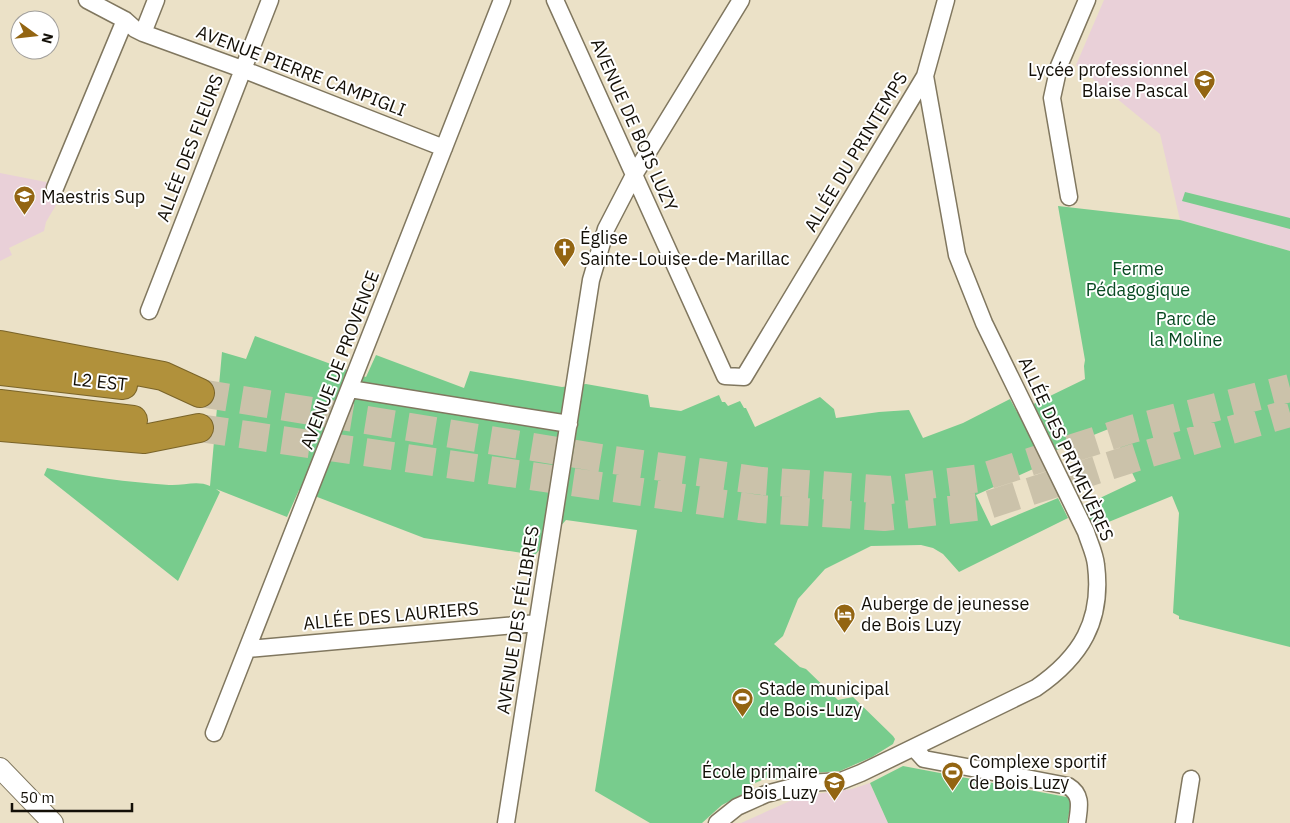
<svg xmlns="http://www.w3.org/2000/svg" width="1290" height="823" viewBox="0 0 1290 823" font-family="'IBM Plex Sans',sans-serif">
  <style>
    .education { fill: #e9d0d8 }
    .green { fill: #78cc8d }
    .lines { fill: none; stroke-linecap: round; stroke-linejoin: round }
    .motorway-tunnel { stroke: #cbc2aa; stroke-width: 28; stroke-dasharray: 28 14; stroke-linecap: butt }
    .minor-casing { stroke: #80775f; stroke-width: 19 }
    .tertiary-casing { stroke: #80775f; stroke-width: 22 }
    .motorway-casing { stroke: #7a6429; stroke-width: 30 }
    .minor { stroke: #fff; stroke-width: 16 }
    .tertiary { stroke: #fff; stroke-width: 20 }
    .motorway { stroke: #b1913b; stroke-width: 28 }
    .labels { text-anchor: middle; stroke-width: 4; stroke-linejoin: round; paint-order: stroke }
    .poi-label { font-size: 18px; fill: #130f07; stroke: #fff; text-anchor: start }
    .street-label { font-size: 18px; fill: #130f07; stroke: #fff }
    .park-label { font-size: 18px; fill: #084a22; stroke: #fff }
  </style>
  <rect width="100%" height="100%" fill="#ebe1c7"/>
  <path class="education" d="M1104,0H1290V251L1180,220L1160,134L1076,65Z
    M0,173L46,182L61,194L54,209L53,210L46,222L44,231L9,248L12,255L0,261Z
    M870,783L888,823H741L801,796L852,789Z"/>
  <path class="green" d="M1185,192L1290,218V229L1182,201Z
    M1058,206L1180,220L1290,251V647L1179,619V616L1173,613L1179,513L1172,496L1094,528L1083,506L1136,481L1111,428L1039,457L1042,465L976,495L991,526L1058,498L1068,518L959,572L943,554L933,548L921,545L871,546L825,569L798,599L783,636L774,644L800,667L806,669L838,700L853,697L893,736L895,739L893,744L872,757L840,771L813,773L774,780L771,776L744,788L745,793L722,805L702,823H650L595,791L637,530L566,520L535,555L424,538L299,490L287,517L216,489L220,492L178,581L44,475L47,468C87,477 127,482 169,485C183,486 197,480 210,486L222,352L246,359L255,336L366,377L376,355L464,388L470,371L562,387L586,384L648,395L650,407L681,411L719,395L722,402H725L728,406L740,401L744,408H746L755,427L820,397L834,409L836,418L879,412L909,410L923,438L963,423L1010,399L1017,412L1085,379L1084,366L1085,360Z
    M903,766L1072,798L1067,823H888L870,783Z"/>
  <g class="lines">
    <path class="motorway-tunnel" d="M200,393L613,460L762,481L890,490L980,478L1132,429L1290,388
      M199,428L759,509L884,517L985,506L1140,456L1290,413"/>
    <defs>
      <path id="minor" d="M87,0L125,20L135,29L143,33L242,69L444,148
        M555,0L725,376L744,377L925,76L946,0
        M143,33L156,0
        M55,188L125,20
        M1069,197L1052,98L1059,66L1087,0
        M149,311L270,0
        M350,389L569,424
        M248,649L537,623
        M214,733L502,0
        M914,748L924,759L1068,786C1083,795 1079,808 1077,823
        M506,823L591,280L606,229L634,175L741,0
        M717,823L737,807L766,794L808,783L841,781L861,773L1036,688C1081,657 1103,621 1096,565C1095,554 1089,542 1086,532L984,323L957,255L925,76
        M1184,823L1191,779"/>
      <path id="tertiary" d="M0,768L53,823"/>
      <path id="motorway" d="M0,345L163,376L200,393
        M0,371L123,385
        M0,404L133,420
        M0,427L144,439L199,428"/>
    </defs>
    <use href="#minor" class="minor-casing"/>
    <use href="#tertiary" class="tertiary-casing"/>
    <use href="#motorway" class="motorway-casing"/>
    <use href="#minor" class="minor"/>
    <use href="#tertiary" class="tertiary"/>
    <use href="#motorway" class="motorway"/>
  </g>
  <defs>
    <symbol id="school-pin" viewBox="-11 -11 22 30"><path d="M0 17L-7.5 6A9.5 9.5 0 1 1 7.5 6Z" fill="#936512" stroke="#fff"/><path d="M0-5L7-2L0 1L-7-2ZM-4 1L0 2.5L4 1V4Q0 6-4 4Z" fill="#fff"/></symbol>
    <symbol id="university-pin" viewBox="-11 -11 22 30"><path d="M0 17L-7.5 6A9.5 9.5 0 1 1 7.5 6Z" fill="#936512" stroke="#fff"/><path d="M0-5L7-2L0 1L-7-2ZM-4 1L0 2.5L4 1V4Q0 6-4 4Z" fill="#fff"/></symbol>
    <symbol id="church-pin" viewBox="-11 -11 22 30"><path d="M0 17L-7.5 6A9.5 9.5 0 1 1 7.5 6Z" fill="#936512" stroke="#fff"/><path d="M-1.2-6h2.4v3.5h3.3v2.4h-3.3V6h-2.4V-.1h-3.3v-2.4h3.3Z" fill="#fff"/></symbol>
    <symbol id="hotel-pin" viewBox="-11 -11 22 30"><path d="M0 17L-7.5 6A9.5 9.5 0 1 1 7.5 6Z" fill="#936512" stroke="#fff"/><path d="M-6-4.5h1.5V1H6V5H4.5V3h-9V5H-6ZM-4 0a1.8 1.8 0 1 1 3.6 0ZM.5 0V-2.5h3Q6-2.5 6 0Z" fill="#fff"/></symbol>
    <symbol id="stadium-pin" viewBox="-11 -11 22 30"><path d="M0 17L-7.5 6A9.5 9.5 0 1 1 7.5 6Z" fill="#936512" stroke="#fff"/><path d="M0-5a6.5 5 0 1 0 0 10a6.5 5 0 1 0 0-10ZM-3.5-1.8h7v3.6h-7Z" fill="#fff"/></symbol>
  </defs>
  <g fill-rule="evenodd">
    <use href="#school-pin" x="1192" y="68" width="25" height="34"/>
    <use href="#university-pin" x="12" y="184" width="25" height="34"/>
    <use href="#church-pin" x="552" y="236" width="25" height="34"/>
    <use href="#hotel-pin" x="832" y="602" width="25" height="34"/>
    <use href="#stadium-pin" x="730" y="686" width="25" height="34"/>
    <use href="#stadium-pin" x="940" y="760" width="25" height="34"/>
    <use href="#school-pin" x="822" y="770" width="25" height="34"/>
  </g>
  <g class="labels">
    <g class="poi-label">
      <text x="1188" y="76" text-anchor="end">Lycée professionnel<tspan x="1188" dy="21">Blaise Pascal</tspan></text>
      <text x="41" y="203">Maestris Sup</text>
      <text x="580" y="244">Église<tspan x="580" dy="21">Sainte-Louise-de-Marillac</tspan></text>
      <text x="861" y="610">Auberge de jeunesse<tspan x="861" dy="21">de Bois Luzy</tspan></text>
      <text x="759" y="695">Stade municipal<tspan x="759" dy="21">de Bois-Luzy</tspan></text>
      <text x="969" y="768">Complexe sportif<tspan x="969" dy="21">de Bois Luzy</tspan></text>
      <text x="818" y="778" text-anchor="end">École primaire<tspan x="818" dy="21">Bois Luzy</tspan></text>
    </g>
    <g class="street-label">
      <text transform="translate(301 71) rotate(21)" y="6">AVENUE PIERRE CAMPIGLI</text>
      <text transform="translate(634 125) rotate(66)" y="6">AVENUE DE BOIS LUZY</text>
      <text transform="translate(190 148) rotate(-69)" y="6">ALLÉE DES FLEURS</text>
      <text transform="translate(856 152) rotate(-59)" y="6">ALLÉE DU PRINTEMPS</text>
      <text transform="translate(340 360) rotate(-69)" y="6">AVENUE DE PROVENCE</text>
      <text transform="translate(100 382) rotate(6)" y="6">L2 EST</text>
      <text transform="translate(1066 449) rotate(65)" y="6">ALLÉE DES PRIMEVÈRES</text>
      <text transform="translate(391 616) rotate(-5)" y="6">ALLÉE DES LAURIERS</text>
      <text transform="translate(518 620) rotate(-81)" y="6">AVENUE DES FÉLIBRES</text>
    </g>
    <g class="park-label">
      <text x="1138" y="275">Ferme<tspan x="1138" dy="21">Pédagogique</tspan></text>
      <text x="1186" y="325">Parc de<tspan x="1186" dy="21">la Moline</tspan></text>
    </g>
  </g>
  <g transform="translate(35 35) rotate(105)"><circle r="24" fill="#ffffff" stroke="#a19f9c"/>
  <path d="M0-4L9 19L0 12L-9 19Z" fill="#936512"/>
  <text y="-8" font-size="14" font-weight="bold" text-anchor="middle" fill="#130f07">N</text>
  </g>
  <path d="M12 803v8h120v-8" fill="none" stroke="#130f07" stroke-width="2.5"/>
  <text x="20" y="803" font-size="15" fill="#130f07" stroke="#ffffff" stroke-width="4" paint-order="stroke">50 m</text>
</svg>
